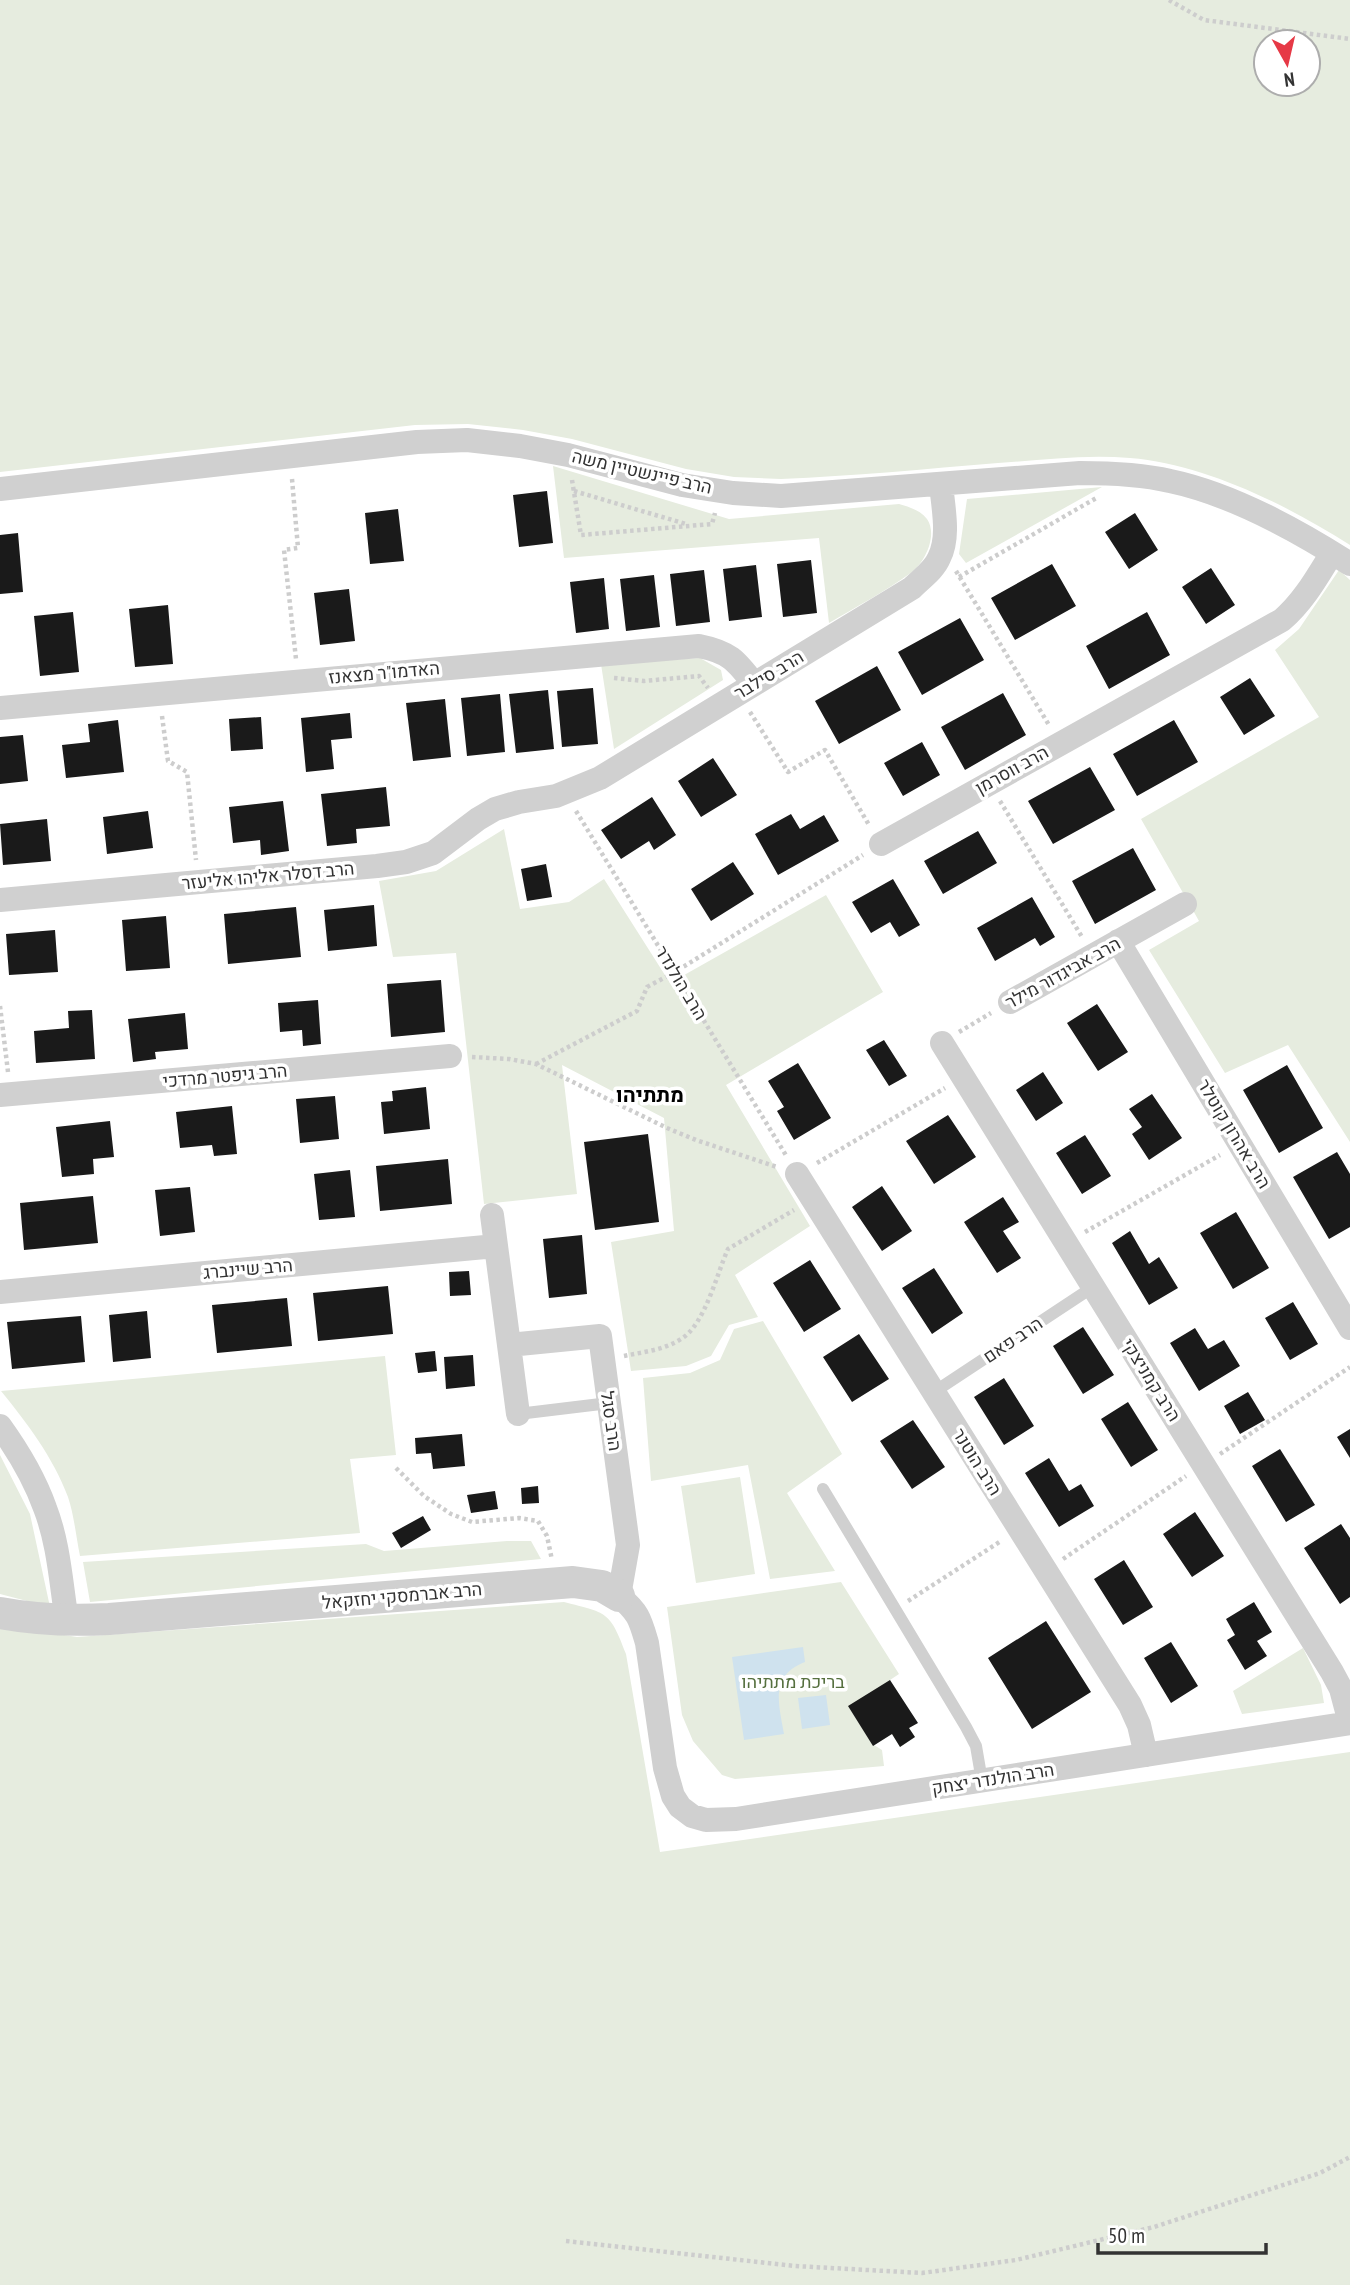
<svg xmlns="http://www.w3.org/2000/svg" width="1350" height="2285" viewBox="0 0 1350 2285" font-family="'PT Sans Narrow',Heebo,sans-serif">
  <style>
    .green { fill: #e6ecdf; fill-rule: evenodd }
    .water { fill: #cfe2ee }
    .building { fill: #1a1a1a }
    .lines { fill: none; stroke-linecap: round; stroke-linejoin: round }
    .path { stroke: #cdcdcd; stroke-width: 4.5; stroke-dasharray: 3.5 3.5; stroke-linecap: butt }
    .service { stroke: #d0d0d0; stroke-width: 12 }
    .minor { stroke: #d0d0d0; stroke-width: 24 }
    .tertiary { stroke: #d0d0d0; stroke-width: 32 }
    .labels { text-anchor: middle; stroke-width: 7; stroke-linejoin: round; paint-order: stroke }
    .street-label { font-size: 18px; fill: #333; stroke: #fff }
    .park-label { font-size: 18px; fill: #56703f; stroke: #fff }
    .quarter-label { font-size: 21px; font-weight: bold; fill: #000; stroke: #fff }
  </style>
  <rect width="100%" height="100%" fill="#fff"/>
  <path class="green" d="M0,0H1350V545C1287,505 1205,464 1130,458C1086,454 1042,460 998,463C926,469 853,476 781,479L734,477L686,469L572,439L523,430L468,424L415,425L0,472ZM1266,42H1308V84H1266Z
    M553,466L729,519L899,504C909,507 920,510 927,519C938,535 925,562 912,572C886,591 856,607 829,623L819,538L564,558Z
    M1102,487L966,563L959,554L967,499Z
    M1339,570L1350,580V1142L1288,1045L1225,1073L1149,950L1199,921L1141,819L1319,717L1275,650L1299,629Z
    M700,658L721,670L723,680L614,749L601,664Z
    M504,829L520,909L569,902L604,879L670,983L826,895L883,992L726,1085L810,1226L735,1275L758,1317L729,1325L711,1356L686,1366L631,1371L611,1242L674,1231L664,1118L562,1065L577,1194L484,1204L456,953L393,957L379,881L436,871Z
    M763,1321L842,1454L787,1493L835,1571L770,1579L748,1465L651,1481L643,1378L690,1373L720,1360L734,1329Z
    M385,1356L396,1455L350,1459L360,1533L80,1556C76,1536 74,1515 68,1497C53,1457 27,1423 1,1391Z
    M0,1455L30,1514L50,1607L0,1594Z
    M740,1477L755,1574L696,1583L681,1486Z
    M507,1541H531L541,1559L90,1602L83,1562L366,1544L384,1551Z
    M841,1582L899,1674L890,1680L917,1723L909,1728L915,1737L900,1747L892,1734L874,1745L882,1750L884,1766L735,1779L722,1775L693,1741L682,1715L667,1607Z
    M564,1602C607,1613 610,1611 626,1654L660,1852L1350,1752V2285H0V1625L77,1637Z
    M1303,1648L1321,1685L1324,1703L1242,1714L1233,1691Z"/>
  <path class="water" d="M803,1647L805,1662C769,1676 779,1704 784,1734L744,1740L732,1657Z
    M826,1695L830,1725L802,1729L798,1698Z"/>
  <path class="building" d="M547,491L553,543L519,547L513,495Z
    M398,509L404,561L370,564L365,513Z
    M1135,513L1158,550L1129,569L1105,532Z
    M18,533L23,592L0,594V535Z
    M811,560L817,613L783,617L777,564Z
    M1052,564L1076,606L1015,640L991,598Z
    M756,565L762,617L729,621L723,569Z
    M1211,568L1235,605L1206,624L1182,587Z
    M704,570L710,622L676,626L670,574Z
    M654,575L660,627L626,631L620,579Z
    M604,578L609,629L576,633L570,582Z
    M349,589L355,641L320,645L314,593Z
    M168,605L173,664L135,667L129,609Z
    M73,612L79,672L40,676L34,616Z
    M1147,612L1170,655L1109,689L1086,646Z
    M960,618L984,660L922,695L898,652Z
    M877,666L901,710L839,744L815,701Z
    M1250,678L1275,716L1244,735L1220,697Z
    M593,688L598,744L562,747L557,691Z
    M548,690L554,749L516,753L509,694Z
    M1003,693L1026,735L965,770L941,727Z
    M500,694L505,752L467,756L461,698Z
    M445,699L451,757L413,761L406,703Z
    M350,713L352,738L331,740L334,769L306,772L301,718Z
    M261,717L263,749L231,751L229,719Z
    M118,720L124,772L66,778L62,745L90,742L88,724Z
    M1174,720L1198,762L1137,796L1113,754Z
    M23,735L28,781L0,784V737Z
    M922,742L940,775L903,796L884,763Z
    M713,758L737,795L701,817L678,781Z
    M1090,767L1115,810L1053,844L1028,801Z
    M386,787L390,826L356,829L357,843L327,846L321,794Z
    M652,797L676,835L654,850L649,841L621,859L601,830Z
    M283,801L289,851L261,855L260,840L233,843L229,807Z
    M148,811L153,848L107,854L103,817Z
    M791,814L800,829L824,815L839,841L778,875L755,834Z
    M47,819L51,861L3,865L0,824Z
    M978,831L997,863L943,894L924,861Z
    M1133,848L1156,890L1095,924L1072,881Z
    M733,862L754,894L711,921L691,889Z
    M546,864L552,897L527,901L521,869Z
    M893,879L920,925L899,937L890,922L871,933L852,902Z
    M1032,897L1055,937L1040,946L1035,938L995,961L977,928Z
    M374,905L377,946L328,951L324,910Z
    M296,907L301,957L228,964L224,914Z
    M166,916L170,968L126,971L122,920Z
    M55,930L58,972L9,975L6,934Z
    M441,980L445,1032L391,1037L387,984Z
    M318,1000L321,1044L303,1046L302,1030L280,1032L278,1003Z
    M1097,1004L1128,1052L1098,1071L1067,1023Z
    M92,1010L95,1059L36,1063L34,1031L69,1028L68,1011Z
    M185,1013L188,1049L155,1052L156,1059L133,1062L128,1019Z
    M884,1040L907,1076L889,1086L866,1050Z
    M798,1063L831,1118L794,1140L777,1111L784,1107L768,1081Z
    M1287,1065L1323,1128L1279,1153L1243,1090Z
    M1043,1072L1063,1103L1036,1121L1016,1090Z
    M426,1087L430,1129L384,1134L381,1102L393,1101L392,1091Z
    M1152,1094L1182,1138L1149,1160L1132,1134L1142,1127L1129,1109Z
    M335,1096L339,1139L300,1143L296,1099Z
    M232,1106L237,1154L214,1156L212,1145L180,1148L176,1112Z
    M948,1115L976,1157L934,1184L906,1141Z
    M110,1121L114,1157L93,1159L94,1174L62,1177L56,1127Z
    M648,1134L659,1222L595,1230L584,1142Z
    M1085,1135L1111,1176L1082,1194L1056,1153Z
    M1337,1152L1350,1174V1227L1329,1239L1293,1177Z
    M448,1159L452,1204L380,1211L376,1166Z
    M350,1170L355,1217L319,1220L314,1174Z
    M882,1186L912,1231L882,1251L852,1207Z
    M190,1187L195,1232L160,1236L155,1190Z
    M93,1196L98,1243L24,1250L20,1203Z
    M1003,1197L1019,1222L1003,1231L1021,1258L997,1273L964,1222Z
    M1236,1212L1269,1268L1233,1289L1200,1233Z
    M1130,1231L1149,1264L1159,1257L1178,1288L1149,1305L1112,1243Z
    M582,1235L587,1294L549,1298L543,1239Z
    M810,1260L841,1309L804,1332L773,1283Z
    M934,1268L963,1313L932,1334L902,1288Z
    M469,1271L471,1295L450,1296L449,1272Z
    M388,1286L393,1334L318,1341L313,1293Z
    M287,1298L292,1346L217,1353L212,1305Z
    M1293,1302L1318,1344L1290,1360L1265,1318Z
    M147,1311L151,1358L113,1362L109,1315Z
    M81,1316L85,1362L12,1369L7,1322Z
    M1083,1327L1114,1375L1083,1394L1053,1346Z
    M1195,1328L1208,1349L1224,1340L1240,1366L1199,1391L1170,1343Z
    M859,1334L889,1379L852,1402L823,1357Z
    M435,1351L437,1371L418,1373L415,1353Z
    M473,1355L475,1386L446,1389L444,1357Z
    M1004,1378L1034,1426L1004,1445L974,1397Z
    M1248,1392L1265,1420L1240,1434L1224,1406Z
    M1128,1402L1158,1450L1131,1467L1101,1419Z
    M913,1420L945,1467L912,1489L880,1441Z
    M1350,1429V1458L1337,1437Z
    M462,1434L465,1466L433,1469L431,1453L416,1454L415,1438Z
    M1280,1449L1315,1505L1286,1522L1252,1466Z
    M1049,1458L1069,1491L1081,1484L1094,1506L1059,1527L1025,1473Z
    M538,1486L539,1503L522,1504L521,1488Z
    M495,1491L498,1509L471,1513L467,1495Z
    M1195,1512L1224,1556L1192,1577L1163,1534Z
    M423,1516L431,1530L401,1548L392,1533Z
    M1341,1524L1350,1538V1597L1340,1604L1304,1548Z
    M1124,1560L1153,1607L1123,1625L1094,1579Z
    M1254,1602L1272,1632L1257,1641L1267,1656L1245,1670L1227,1640L1235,1635L1226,1619Z
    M1046,1621L1091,1692L1032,1729L988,1658Z
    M1171,1642L1198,1686L1171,1703L1144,1658Z
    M890,1680L918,1723L909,1728L915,1737L900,1747L892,1734L873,1746L848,1706Z"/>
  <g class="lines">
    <path class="path" d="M1169,0L1204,20L1350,39
      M292,479L298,548L284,550L296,659
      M572,480L581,535L712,524L715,513
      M574,491L686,524
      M956,571L1049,725
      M959,577L1098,497
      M614,678L644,681L699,676L708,688
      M750,712L788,772L825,750L869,825
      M162,716L168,761L187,772L196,860
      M1000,801L1082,937
      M576,811L787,1157
      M0,1006L8,1072
      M959,1032L991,1013
      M472,1057L509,1059L536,1064L667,1128L696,1140L777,1167
      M536,1064L637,1011L647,987L675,972L863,855
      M817,1163L945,1088
      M1085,1232L1220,1155
      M624,1356C643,1352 664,1350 681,1339C705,1325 717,1273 728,1249L794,1210
      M1220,1454L1350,1367
      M396,1468L424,1496L451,1514L472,1522L519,1518L538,1521L547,1536L552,1560
      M1063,1559L1186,1476
      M908,1601L1001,1541
      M566,2241L795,2266L922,2273L1016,2260L1154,2227L1320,2173L1350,2157"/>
    <path class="service" d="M934,1392L1093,1287
      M518,1414L609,1403
      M823,1489L966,1727L976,1746L982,1781"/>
    <path class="minor" d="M0,489L417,442L467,440L520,446L568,455L682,485L733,493L781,496L1080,473C1110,473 1140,474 1170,481C1232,494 1297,530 1350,564
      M0,708L699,646C729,652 736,660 754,684
      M881,844L1282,620C1304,601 1317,577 1332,553
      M0,900L377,866L406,862L433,853L478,819L495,809L519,802L556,796L600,778L912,588C921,579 934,570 939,558C950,537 943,507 941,484
      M1118,941L1350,1328
      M1010,1002L1185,904
      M942,1043L1332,1672L1341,1689L1350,1723
      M0,1095L450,1056
      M797,1174L1130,1705L1139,1725L1146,1755
      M492,1215L518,1414
      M0,1292L496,1246
      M509,1345L600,1336L628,1545L619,1596C639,1613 640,1619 647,1643L665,1768L673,1796L680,1807L692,1816L706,1820L736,1819L1350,1723
      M0,1426C18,1451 35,1480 45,1508C59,1544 61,1584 67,1621"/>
    <path class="tertiary" d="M0,1613C37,1620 71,1621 109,1619L573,1582L602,1586L619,1596"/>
  </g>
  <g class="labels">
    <g class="street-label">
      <text transform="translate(642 472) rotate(13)" y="6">הרב פיינשטיין משה</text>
      <text transform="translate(384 673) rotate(-5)" y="6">האדמו"ר מצאנז</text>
      <text transform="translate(769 675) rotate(-31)" y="6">הרב סילבר</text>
      <text transform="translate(1012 770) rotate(-29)" y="6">הרב ווסרמן</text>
      <text transform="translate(268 876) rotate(-5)" y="6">הרב דסלר אליהו אליעזר</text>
      <text transform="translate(1063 973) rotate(-29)" y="6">הרב אביגדור מילר</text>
      <text transform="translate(681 983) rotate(59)" y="6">הרב הולנדר</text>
      <text transform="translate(225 1076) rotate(-5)" y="6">הרב גיפטר מרדכי</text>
      <text transform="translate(1234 1134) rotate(59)" y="6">הרב אהרון קוטלר</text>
      <text transform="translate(248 1269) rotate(-5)" y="6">הרב שיינברג</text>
      <text transform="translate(1013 1340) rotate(-34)" y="6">הרב פאם</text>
      <text transform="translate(1151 1380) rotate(58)" y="6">הרב קמניצקי</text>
      <text transform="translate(611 1421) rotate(82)" y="6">הרב סגל</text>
      <text transform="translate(977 1462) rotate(58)" y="6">הרב הוטנר</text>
      <text transform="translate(402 1596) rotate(-5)" y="6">הרב אברמסקי יחזקאל</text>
      <text transform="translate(993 1779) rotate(-9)" y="6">הרב הולנדר יצחק</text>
    </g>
    <g class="park-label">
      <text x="793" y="1688">בריכת מתתיהו</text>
    </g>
    <g class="quarter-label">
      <text x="650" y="1102">מתתיהו</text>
    </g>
  </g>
  <g transform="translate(1287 63) rotate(172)"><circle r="33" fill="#ffffff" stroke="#adadad" stroke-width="2"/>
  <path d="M0-5L12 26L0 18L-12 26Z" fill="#e63946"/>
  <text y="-10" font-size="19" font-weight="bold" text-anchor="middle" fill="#333333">N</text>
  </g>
  <path d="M1098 2243v10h168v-10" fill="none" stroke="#333333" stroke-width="3.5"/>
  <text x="1108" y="2243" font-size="21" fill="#333333" stroke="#ffffff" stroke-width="5" paint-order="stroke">50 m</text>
</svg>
